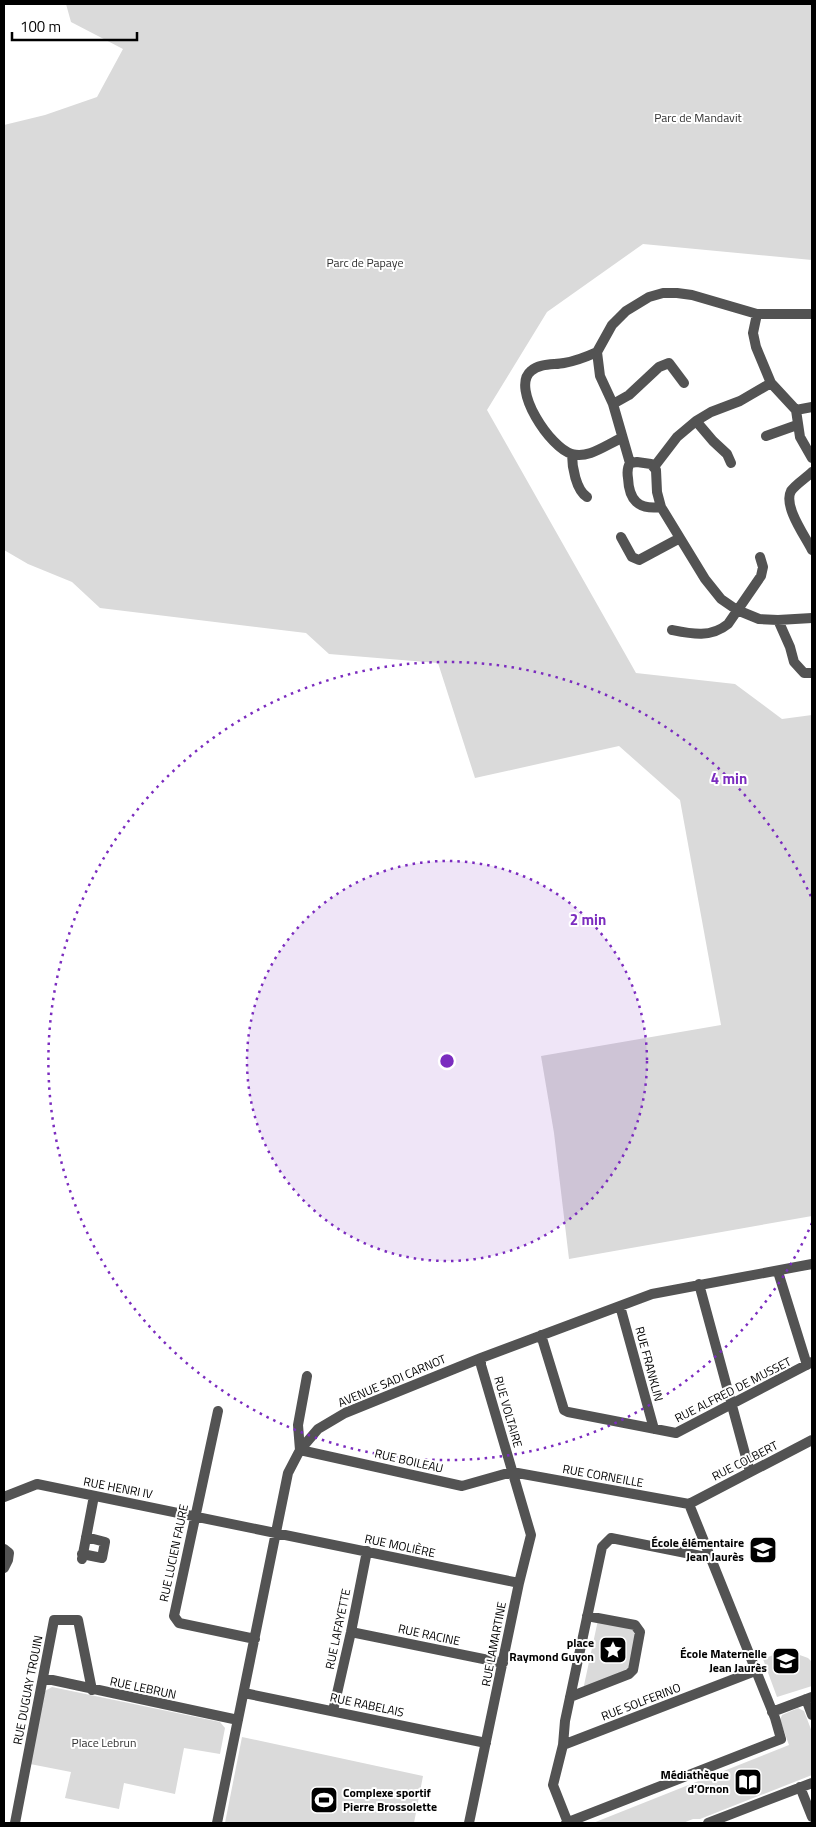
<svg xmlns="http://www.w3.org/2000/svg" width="816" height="1827" viewBox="0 0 816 1827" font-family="'Titillium Web',sans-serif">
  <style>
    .green { fill: #dadada }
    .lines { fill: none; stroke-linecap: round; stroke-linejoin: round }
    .minor { stroke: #535353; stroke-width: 10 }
    .tertiary { stroke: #535353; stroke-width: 10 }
    .ring { fill: none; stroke: #7b2cbf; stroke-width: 2.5; stroke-dasharray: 2.5 5 }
    .labels { text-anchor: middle; stroke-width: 4; stroke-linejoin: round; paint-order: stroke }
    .park-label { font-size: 12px; fill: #313131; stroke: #fff }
    .street-label { font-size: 12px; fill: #000; stroke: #fff }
    .poi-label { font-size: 12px; font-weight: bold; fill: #000; stroke: #fff; text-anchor: end }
    .centre { fill: #7b2cbf; stroke: #fff; stroke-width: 2.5 }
    .ring-label { font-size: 15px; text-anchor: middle; font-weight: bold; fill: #7b2cbf; stroke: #fff; stroke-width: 4; stroke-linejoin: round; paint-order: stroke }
  </style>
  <rect width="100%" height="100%" fill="#fff"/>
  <path class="green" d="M66,4H812V260L643,244L547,312L487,410L636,673L735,684L782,719L812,715V1216L569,1259L554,1133L541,1056L721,1025L680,800L619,746L475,778L438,663L329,654L306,633L100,608L72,582L28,564L4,550V125L45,115L97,97L123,49L71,22Z
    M598,1620L637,1629L631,1669L583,1690Z
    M786,1650L808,1658L812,1662V1686L777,1697L763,1659Z
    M52,1687L220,1722L225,1728L220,1754L184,1748L175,1794L124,1783L119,1809L65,1798L71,1772L30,1764L45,1691Z
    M798,1708L804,1711L812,1732V1775L700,1819H693L683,1823H593L789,1745L780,1720L782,1715Z
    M242,1737L423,1776L414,1823H225Z"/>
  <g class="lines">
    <path class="minor" d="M757,314L753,333L756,347L771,383L796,410
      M597,352C586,357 576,361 564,363C554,365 540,363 531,371C510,388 551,449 572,454C589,459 607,444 622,438
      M613,404L629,395L659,367L669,363L684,383
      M812,407L796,410L800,437L812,458
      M696,421L713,441L727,454L731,463
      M766,436L797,425
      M572,454C572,467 576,490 587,497
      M637,462L651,464L656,470L657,492L661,507C638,510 629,500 628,478C627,472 627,468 630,463Z
      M630,463L613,404L600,376L597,352L612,325L626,311L649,297L663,293H677L692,295L757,314H812
      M654,467L677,437L696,421L711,412L740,401L771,383
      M661,507L705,579L721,599L737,610L759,619L778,620L812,618
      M621,537L632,557L639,560L680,538
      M778,620L790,647L794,662L804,673H812
      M672,630C692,634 711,638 728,624L761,576L763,567L760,557
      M780,1270L779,1275L807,1365
      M699,1284L750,1472
      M620,1306L654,1429
      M541,1335L564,1410L568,1412L676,1433L812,1362
      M307,1376L298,1425L300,1450L462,1486L512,1472L689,1504
      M218,1411L174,1616L179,1623L255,1639
      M4,1497L37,1484L519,1583
      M689,1504L812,1440
      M4,1549L9,1553L8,1560L4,1568
      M82,1554L102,1558L105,1542L86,1537
      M82,1559L94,1496
      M351,1632L503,1663
      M43,1678L238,1720
      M244,1693L486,1743
      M570,1697L629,1674L633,1670L640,1632L635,1625L587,1616
      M806,1699L812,1715
      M333,1711L351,1632L367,1551
      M772,1712L812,1697
      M563,1745L755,1671
      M800,1787L812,1817
      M15,1823L54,1620H78L92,1690
      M217,1823L288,1473L300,1450L318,1429L345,1413L481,1358L652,1294L812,1264
      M469,1823L519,1583L531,1535L481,1365V1358
      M566,1823L781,1739L775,1718L689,1504
      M568,1823L553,1785L563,1745L565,1721L602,1547L611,1538L711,1558
      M708,1823L812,1783"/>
    <path class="tertiary" d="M812,472C806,478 796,484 791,491C783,506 805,536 812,550"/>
  </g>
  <circle cx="447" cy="1061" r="200" fill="#7b2cbf" fill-opacity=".12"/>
  <g class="ring">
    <circle cx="447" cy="1061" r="200"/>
    <path d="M812 1223A399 399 0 1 1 812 899"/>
  </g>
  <defs>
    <symbol id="school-square" viewBox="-11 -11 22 22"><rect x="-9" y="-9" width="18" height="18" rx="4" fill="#000" stroke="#fff"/><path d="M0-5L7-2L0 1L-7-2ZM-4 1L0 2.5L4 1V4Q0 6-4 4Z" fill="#fff"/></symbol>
    <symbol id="sight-square" viewBox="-11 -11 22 22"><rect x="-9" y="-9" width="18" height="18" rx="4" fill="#000" stroke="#fff"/><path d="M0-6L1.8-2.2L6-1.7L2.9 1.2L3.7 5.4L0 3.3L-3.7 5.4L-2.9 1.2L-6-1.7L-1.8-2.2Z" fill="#fff"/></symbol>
    <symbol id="library-square" viewBox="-11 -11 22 22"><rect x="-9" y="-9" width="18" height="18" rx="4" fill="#000" stroke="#fff"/><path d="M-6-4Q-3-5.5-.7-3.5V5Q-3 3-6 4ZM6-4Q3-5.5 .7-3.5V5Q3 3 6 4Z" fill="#fff"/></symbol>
    <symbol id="stadium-square" viewBox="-11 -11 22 22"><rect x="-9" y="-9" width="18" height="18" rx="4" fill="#000" stroke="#fff"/><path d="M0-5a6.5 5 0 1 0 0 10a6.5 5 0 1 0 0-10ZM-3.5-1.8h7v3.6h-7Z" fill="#fff"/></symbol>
  </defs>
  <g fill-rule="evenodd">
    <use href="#school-square" x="747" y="1534" width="32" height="32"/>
    <use href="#sight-square" x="597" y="1634" width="32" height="32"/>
    <use href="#school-square" x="770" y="1645" width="32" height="32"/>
    <use href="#library-square" x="732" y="1766" width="32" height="32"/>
    <use href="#stadium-square" x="308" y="1784" width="32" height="32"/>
  </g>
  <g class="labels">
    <g class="park-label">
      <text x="698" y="122">Parc de Mandavit</text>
      <text x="365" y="267">Parc de Papaye</text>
      <text x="104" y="1747">Place Lebrun</text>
    </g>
    <g class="street-label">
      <text transform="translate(649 1364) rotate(75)" y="4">RUE FRANKLIN</text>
      <text transform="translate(392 1381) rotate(-23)" y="4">AVENUE SADI CARNOT</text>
      <text transform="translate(733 1390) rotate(-27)" y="4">RUE ALFRED DE MUSSET</text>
      <text transform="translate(508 1412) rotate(74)" y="4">RUE VOLTAIRE</text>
      <text transform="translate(409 1461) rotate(13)" y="4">RUE BOILEAU</text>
      <text transform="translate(745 1461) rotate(-27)" y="4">RUE COLBERT</text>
      <text transform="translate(603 1476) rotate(10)" y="4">RUE CORNEILLE</text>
      <text transform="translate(118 1488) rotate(11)" y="4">RUE HENRI IV</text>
      <text transform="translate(400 1546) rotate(12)" y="4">RUE MOLIÈRE</text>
      <text transform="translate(174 1553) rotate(-78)" y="4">RUE LUCIEN FAURE</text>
      <text transform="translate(338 1629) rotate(-78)" y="4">RUE LAFAYETTE</text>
      <text transform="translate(429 1635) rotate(12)" y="4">RUE RACINE</text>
      <text transform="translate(494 1644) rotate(-79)" y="4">RUE LAMARTINE</text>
      <text transform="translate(143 1688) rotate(12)" y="4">RUE LEBRUN</text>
      <text transform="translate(28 1690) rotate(-79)" y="4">RUE DUGUAY TROUIN</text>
      <text transform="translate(641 1702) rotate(-21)" y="4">RUE SOLFERINO</text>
      <text transform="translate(367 1705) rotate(12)" y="4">RUE RABELAIS</text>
    </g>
    <g class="poi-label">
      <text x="744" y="1547">École élémentaire<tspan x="744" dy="14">Jean Jaurès</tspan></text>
      <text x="594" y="1647">place<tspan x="594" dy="14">Raymond Guyon</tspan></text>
      <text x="767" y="1658">École Maternelle<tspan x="767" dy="14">Jean Jaurès</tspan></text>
      <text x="729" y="1779">Médiathèque<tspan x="729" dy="14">d’Ornon</tspan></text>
      <text x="343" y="1797" text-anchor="start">Complexe sportif<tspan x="343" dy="14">Pierre Brossolette</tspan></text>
    </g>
  </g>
  <circle cx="447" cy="1061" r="8" class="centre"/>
  <g class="ring-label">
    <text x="729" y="784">4 min</text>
    <text x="588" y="925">2 min</text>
  </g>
  <rect width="816" height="1827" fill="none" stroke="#000000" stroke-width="10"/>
  <path d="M12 32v8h125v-8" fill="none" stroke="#000000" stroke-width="2.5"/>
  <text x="20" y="32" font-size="15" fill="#000000" stroke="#ffffff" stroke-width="4" paint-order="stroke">100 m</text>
</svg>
